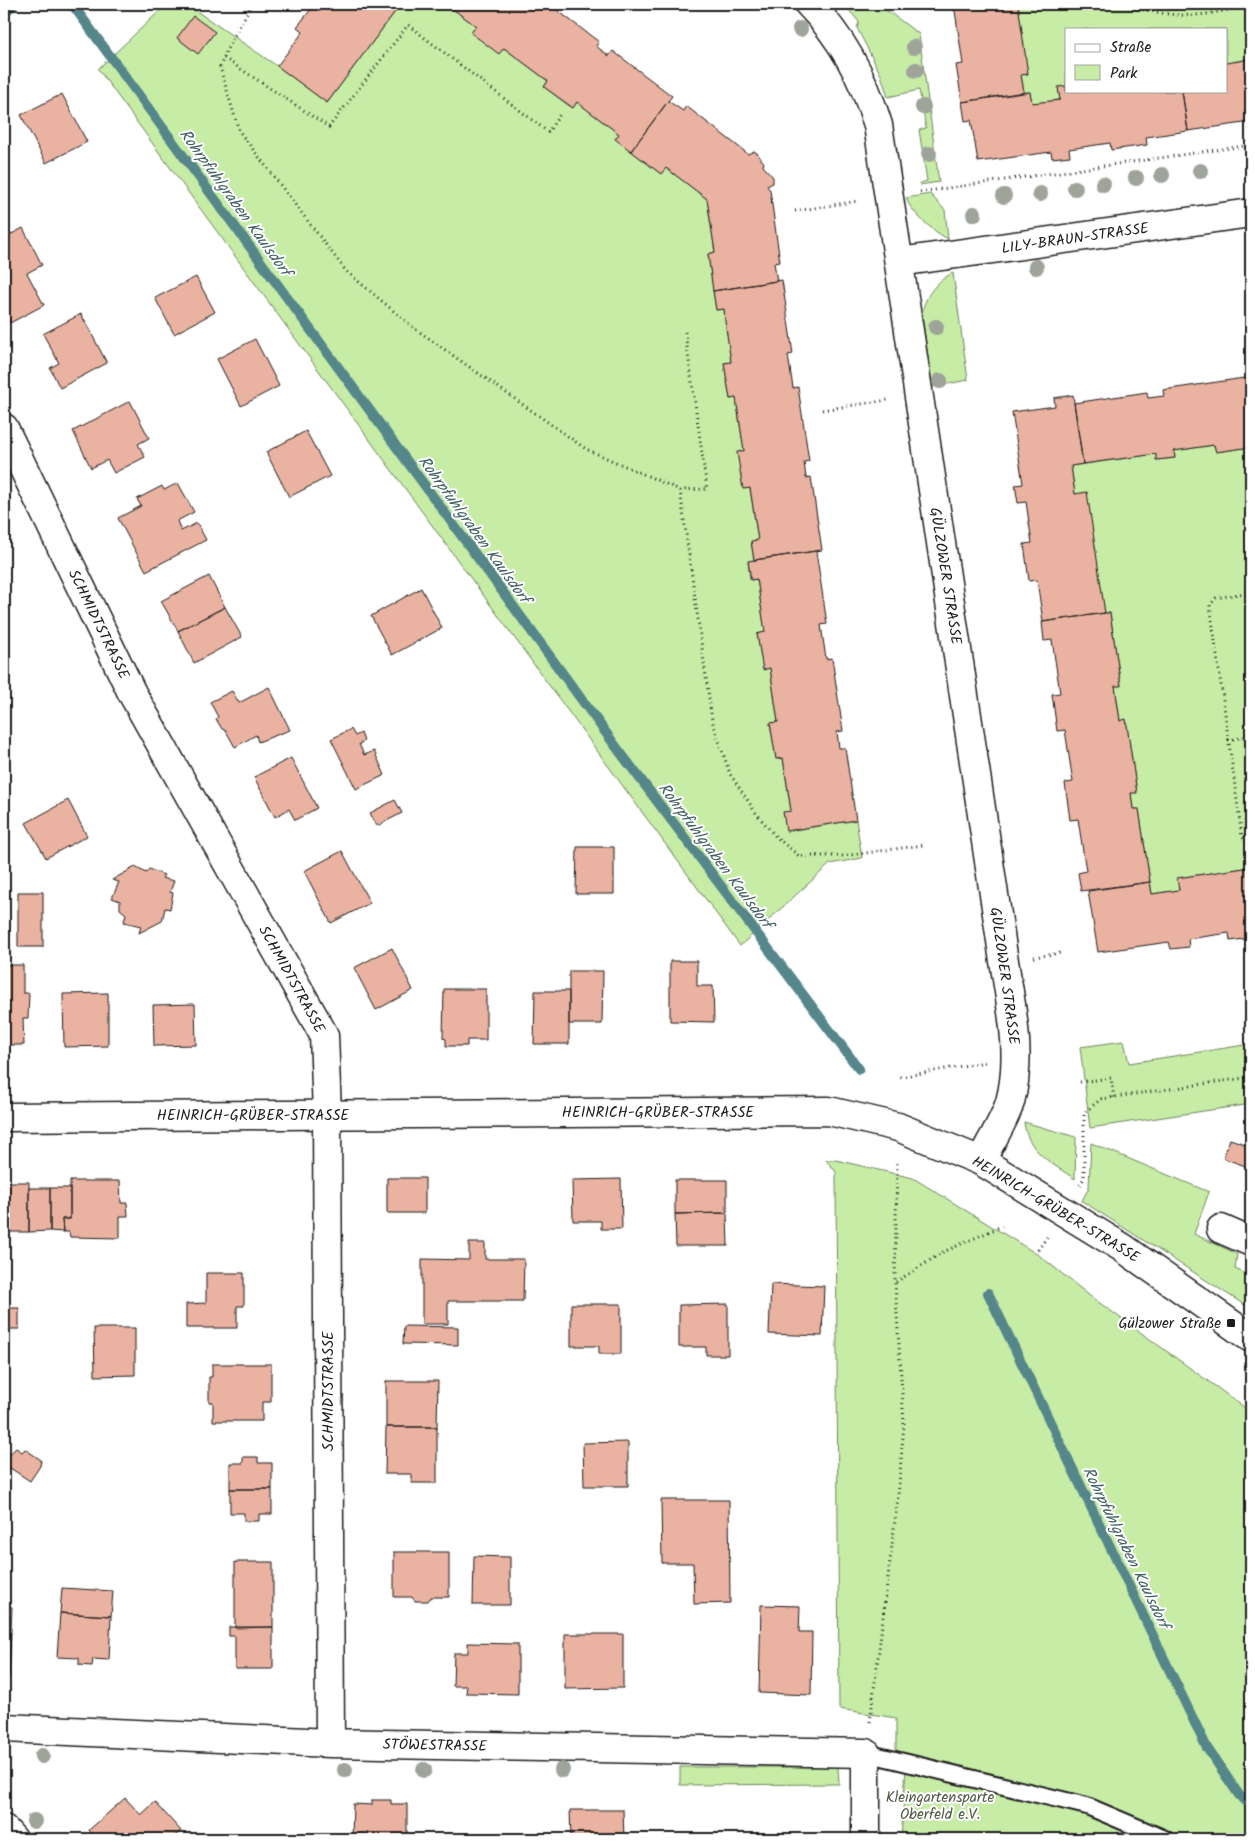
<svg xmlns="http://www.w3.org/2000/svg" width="1255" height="1843" viewBox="0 0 1255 1843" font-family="Kalam,sans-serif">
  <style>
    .green { fill: #c6eca6; stroke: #718461 }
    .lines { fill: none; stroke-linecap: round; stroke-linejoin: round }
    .stream { stroke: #558689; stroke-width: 10 }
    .building { fill: #eab2a0; stroke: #1c1c1c }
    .service-casing { stroke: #1c1c1c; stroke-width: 20 }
    .minor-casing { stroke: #1c1c1c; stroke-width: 31 }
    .tertiary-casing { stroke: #1c1c1c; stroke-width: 31 }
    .path { stroke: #1c1c1c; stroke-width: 3; stroke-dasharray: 1 4; stroke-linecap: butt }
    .service { stroke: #fff; stroke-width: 16 }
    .minor { stroke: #fff; stroke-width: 28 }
    .tertiary { stroke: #fff; stroke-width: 28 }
    .tree { fill: #9ea499 }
    .poi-dot { fill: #1c1c1c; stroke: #fff; stroke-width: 2 }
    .labels { text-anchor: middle; stroke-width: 4; stroke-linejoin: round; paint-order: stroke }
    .street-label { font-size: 15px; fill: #1c1c1c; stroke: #fff }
    .poi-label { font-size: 15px; fill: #1c1c1c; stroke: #fff; text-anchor: end }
    .park-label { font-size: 15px; fill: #4f5a45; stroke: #fff }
    .water-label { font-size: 16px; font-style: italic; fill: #426264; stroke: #fff }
  </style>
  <rect width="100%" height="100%" fill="#fff"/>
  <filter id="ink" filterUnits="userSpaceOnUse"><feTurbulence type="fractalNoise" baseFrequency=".02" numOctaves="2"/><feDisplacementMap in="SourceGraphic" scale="10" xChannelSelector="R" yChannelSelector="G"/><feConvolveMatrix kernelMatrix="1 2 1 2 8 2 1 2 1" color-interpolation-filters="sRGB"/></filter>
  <g filter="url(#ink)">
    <path class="green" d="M167,4H186L277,66L327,103L400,5L398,4H446L476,26L471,33L504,48L548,81L544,87L572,108L577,102L619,134L616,139L661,174L666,168L707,199L715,252L708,254L716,310L724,309L731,362L724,363L730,399L736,398L744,451L738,452L743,488H750L758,540L751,542L754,560L748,562L750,580L757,579L765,632L757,634L763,669L770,668L778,722L770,723L776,759L783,758L791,811L787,831L856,820L862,858L830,864L740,946L98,69Z
      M844,4H878L919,34L939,182L920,185V183L927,181L919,130L926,128L919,90L888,97L881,75L857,28L859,22Z
      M1018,4H1149L1192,9L1218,4H1251V59L1226,63V29H1066V86L1058,88L1060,100L1032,103L1030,92H1024L1021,75L1027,73Z
      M930,194L945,210L948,239C933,231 912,214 906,198Z
      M953,273L968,380L932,387L922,314C924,297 937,280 953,273Z
      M1214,445L1216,452L1251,447V867L1178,878L1179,890L1152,894L1139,809H1133L1131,793L1137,792L1126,720L1120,721L1115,686L1121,685L1110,613H1105L1075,494L1071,466L1156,454L1157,460L1175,458L1174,451Z
      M1124,1041L1129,1063L1251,1044V1104L1090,1128L1080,1047Z
      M1024,1122L1076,1137L1075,1179C1053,1164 1027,1152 1024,1122Z
      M1091,1143L1209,1192L1194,1234L1237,1254L1235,1269L1251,1276V1309L1082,1201L1089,1187Z
      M826,1160H836L913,1178L1040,1256L1090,1296L1251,1412V1839H901L906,1768L896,1766V1718L839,1709L836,1172Z
      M680,1767H838L839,1784L680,1785Z"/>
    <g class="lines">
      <path class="stream" d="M72,4L620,752L859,1069
        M4,13L14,4
        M988,1293L1207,1748L1239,1795L1251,1807"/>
    </g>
    <path class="building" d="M315,4L400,5L327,103L277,66L303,32L297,27Z
      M446,4H549L599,42L596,46L609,56L613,51L672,96L631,151L615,139L619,134L577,102L573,108L544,87L548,81L504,48L499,54L471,33L476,26Z
      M946,4H1018L1028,74L1021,75L1024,92L962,102L956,65L963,64L955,11Z
      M193,16L215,32L198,54L177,38Z
      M1251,59V122L1188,131L1182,91H1226V63Z
      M1066,86V91H1182L1188,131L1146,137L1147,145L1111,150L1110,143L1069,149L1070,156L1052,158L1051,152L978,162L971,120L965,121L962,102L1030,92L1032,103L1060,100L1058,87Z
      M62,94L87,142L46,163L21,115Z
      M668,101L683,111L686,106L748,154L754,151L757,153L764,163L763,166L773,177V183L767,186L770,190L780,262L774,263L777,281L713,291L708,254L715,252L707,199L666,168L661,174L631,151Z
      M4,178L9,188L4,191Z
      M23,228L42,265L27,273L44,305L10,323L4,310V238Z
      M196,277L215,312L174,334L155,298Z
      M782,280L793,354L788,355L793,388L798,387L809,461L804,462L806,478L811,477L822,550L754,560L751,541L758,540L750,488L743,489L737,452L744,451L736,398L730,399L724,363L731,362L725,321L724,309L716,310L713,291Z
      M81,314L107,363L60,388L50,368L59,363L43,334Z
      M255,339L279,386L241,406L217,359Z
      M1251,377V447L1216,452L1214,445L1174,451L1175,458L1156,460V454L1083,464L1074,403L1147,392L1148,398L1164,396L1163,390Z
      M1073,395L1083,464L1071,466L1075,494L1087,492L1105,613L1043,622L1037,580L1029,581L1024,544L1032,543L1026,502L1018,503L1015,485L1023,484L1012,412L1055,406L1054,398Z
      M130,401L149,438L138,444L145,457L114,473L107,460L91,468L73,431Z
      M306,431L330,476L289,497L266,452Z
      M178,483L194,512L177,521L181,531L197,523L206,540L146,571L118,518L141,506L137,499L162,486L164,490Z
      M816,551L827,624L821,625L826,659L832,658L843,731L837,732L839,748H845L856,820L786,831L783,812L791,811L783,758L776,759L770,723L778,722L770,668L763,670L757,634L765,632L757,579L751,580L748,561Z
      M209,576L225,607L178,631L161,601Z
      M421,588L442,628L392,655L371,616Z
      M225,607L242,637L194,663L178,631Z
      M1105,613H1110L1121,686H1115L1120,721L1126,719L1137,793H1131L1133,809H1139L1150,882L1081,891L1078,873L1086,871L1078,819L1070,820L1065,783L1073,782L1065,730L1057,731L1052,694L1060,693L1052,640L1044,641L1042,622Z
      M269,687L290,730L258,742L256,735L235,747L226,731L222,729L216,719L218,717L210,702L232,691L239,703Z
      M351,729L355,736L361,733L364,741L359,744L364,755L374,751L385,775L356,789L331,739Z
      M291,758L317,808L295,820L289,809L275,817L254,777Z
      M68,800L87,836L46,858L26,823Z
      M395,800L402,813L377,826L370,813Z
      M577,847H614V894H576Z
      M342,851L370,903L331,923L304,871Z
      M135,867L146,873L149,869L164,875L162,878L174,881L170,892L173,893L170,909L165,908L162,921L139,933L141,926L124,922L126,914L120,909V901L112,898L119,882L112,880Z
      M1251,867V938L1230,941L1229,933L1188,939L1189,947L1171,949L1169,942L1098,952L1088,891L1150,882L1152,894L1179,890L1177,878Z
      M18,892H43V947H18Z
      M392,948L413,990L376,1010L354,968Z
      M670,961H697V986H713L714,1022L670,1021Z
      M4,965H23V993H29L28,1018H23L24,1045H9V1053H4Z
      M569,971H603L602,1024H569Z
      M444,989H486V1040H467V1046H446V1039L443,1038Z
      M535,991H569V1044H534Z
      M108,993V1046L64,1047L63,994Z
      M195,1004L196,1045L154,1046L153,1005Z
      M1230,1139L1251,1146V1168L1223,1158Z
      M387,1178H425V1213H387Z
      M621,1179L622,1229H601V1221H573L572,1180Z
      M675,1180H727V1213L675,1214Z
      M70,1181H120L121,1203H127L128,1216H120V1238L70,1237L69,1232H63L62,1219H70Z
      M4,1182H29V1232H4Z
      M29,1188H50V1231L29,1232Z
      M50,1188H70V1219H62L63,1232L50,1231Z
      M727,1213L728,1246H676L675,1214Z
      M469,1243H485V1259H524L523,1301H448V1324H422V1259L469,1260Z
      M206,1273H244V1306H237V1328H186V1304L206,1303Z
      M771,1284L824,1286L822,1336L769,1334Z
      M571,1304H621V1354H599V1346H571Z
      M728,1304V1355H706V1347H679V1305Z
      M4,1308H19V1329H4Z
      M404,1326L458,1327V1345L403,1344Z
      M94,1328H135V1375L95,1376Z
      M212,1364H271V1402H262V1421H213V1402H209V1377H212Z
      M386,1381H438L437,1427H386Z
      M386,1427H437V1483H412V1474H385Z
      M628,1442V1486H584L583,1443Z
      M16,1448L22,1452L25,1449L41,1460L40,1466L30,1481L10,1468L6,1471L4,1469V1459Z
      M243,1457H258V1463H272V1489H230V1463H243Z
      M230,1489H272V1514H259V1521H244V1513H230Z
      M661,1500H729L730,1603L694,1604L693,1563H662Z
      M394,1552H449V1597H431L428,1601H415L412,1597H394Z
      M474,1556L510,1557V1605H473Z
      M235,1562H273V1627L235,1628Z
      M62,1588L113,1591L111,1616L60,1613Z
      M761,1605L800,1606L799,1632H812L811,1695L759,1693Z
      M4,1606L12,1607L9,1677H4Z
      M60,1613L111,1616L109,1660L93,1659L92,1666L79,1665V1658L57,1657Z
      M229,1627H273V1669H235V1636H229Z
      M565,1634H623V1688L565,1689Z
      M468,1643L518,1644V1694L466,1693L467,1686H453L454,1653H468Z
      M125,1798L141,1815L155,1802L181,1831L171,1839H96L89,1830Z
      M372,1800H391V1804H407V1839H352L353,1804L372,1805Z
      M570,1810H623L624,1839H571Z
      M664,1837L734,1838V1839H664Z"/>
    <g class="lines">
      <defs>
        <path id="service" d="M866,1753L1087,1806L1165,1839"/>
        <path id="minor" d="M809,4C843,38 864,79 878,125L1001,941C1008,994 1024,1050 1010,1102C1004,1122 990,1142 981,1161
          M899,262L1251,213
          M4,428L132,693L324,1035L327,1114L330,1743
          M1221,1229L1251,1242
          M4,1728L330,1743L866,1753V1839"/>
        <path id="tertiary" d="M4,1117L829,1111L898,1127L981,1161L1123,1248L1251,1338
          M4,1829L13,1839"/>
      </defs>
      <use href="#service" class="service-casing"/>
      <use href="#minor" class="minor-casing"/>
      <use href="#tertiary" class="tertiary-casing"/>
      <path class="path" d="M252,4L228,47L220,67L239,131L346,271L414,328L586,449L680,490L707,489L685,332
        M1123,4C1174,19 1200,19 1250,4
        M224,58L329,127L408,25L548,132L561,113
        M920,192L1251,145
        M795,211L858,201
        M822,410L888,400
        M680,490L712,720L730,774L756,813L776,837L799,856H843L924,845
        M1251,592L1216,598L1210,605L1242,837L1251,843
        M1228,740L1251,736
        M1034,957L1061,953
        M900,1077L985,1062
        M1080,1082L1111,1078L1114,1098
        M1080,1185L1084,1178V1113L1101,1099L1251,1077
        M1038,1250L1047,1237
        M896,1282L943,1252L1002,1226
        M870,1722L898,1496L904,1424L895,1283L897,1161"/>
      <use href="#service" class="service"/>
      <use href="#minor" class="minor"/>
      <use href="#tertiary" class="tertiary"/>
    </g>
    <g class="tree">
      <circle cx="800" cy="29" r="8"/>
      <circle cx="914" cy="47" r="8"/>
      <circle cx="916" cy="70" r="8"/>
      <circle cx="923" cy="107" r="8"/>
      <circle cx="929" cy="154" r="8"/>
      <circle cx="1200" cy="171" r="8"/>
      <circle cx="1162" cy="175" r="8"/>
      <circle cx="1136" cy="178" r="8"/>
      <circle cx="1103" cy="184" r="8"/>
      <circle cx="1075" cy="188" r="8"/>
      <circle cx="1040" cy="194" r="8"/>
      <circle cx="1004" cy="196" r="8"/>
      <circle cx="974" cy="214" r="8"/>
      <circle cx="1036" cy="267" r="8"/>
      <circle cx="936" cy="327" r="8"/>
      <circle cx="940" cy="381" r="8"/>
      <circle cx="42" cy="1756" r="8"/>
      <circle cx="345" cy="1770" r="8"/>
      <circle cx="424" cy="1770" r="8"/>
      <circle cx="562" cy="1770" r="8"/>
      <circle cx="34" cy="1821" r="8"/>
    </g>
  </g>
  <rect class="poi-dot" x="1226" y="1318" width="10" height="10" rx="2.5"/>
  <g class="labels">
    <g class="street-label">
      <text transform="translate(1075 238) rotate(-8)" y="5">LILY-BRAUN-STRASSE</text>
      <text transform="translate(946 576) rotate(81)" y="5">GÜLZOWER STRASSE</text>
      <text transform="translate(99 624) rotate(64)" y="5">SCHMIDTSTRASSE</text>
      <text transform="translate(1005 976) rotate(82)" y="5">GÜLZOWER STRASSE</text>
      <text transform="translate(292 979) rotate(61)" y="5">SCHMIDTSTRASSE</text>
      <text x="658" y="1117">HEINRICH-GRÜBER-STRASSE</text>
      <text x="253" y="1120">HEINRICH-GRÜBER-STRASSE</text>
      <text transform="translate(1056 1209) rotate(31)" y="5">HEINRICH-GRÜBER-STRASSE</text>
      <text transform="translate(328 1391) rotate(-90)" y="5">SCHMIDTSTRASSE</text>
      <text transform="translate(435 1745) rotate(1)" y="5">STÖWESTRASSE</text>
    </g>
    <g class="poi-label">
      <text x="1221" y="1328">Gülzower Straße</text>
    </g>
    <g class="park-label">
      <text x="940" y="1802">Kleingartensparte<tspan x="940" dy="17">Oberfeld e.V.</tspan></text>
    </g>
    <g class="water-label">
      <text transform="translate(236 202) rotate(54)" y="6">Rohrpfuhlgraben Kaulsdorf</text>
      <text transform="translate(475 529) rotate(54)" y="6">Rohrpfuhlgraben Kaulsdorf</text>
      <text transform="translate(716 855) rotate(53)" y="6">Rohrpfuhlgraben Kaulsdorf</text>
      <text transform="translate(1127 1547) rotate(64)" y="6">Rohrpfuhlgraben Kaulsdorf</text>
    </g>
  </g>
  <rect width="1255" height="1843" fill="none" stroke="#fff" stroke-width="20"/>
  <rect x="10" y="10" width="1235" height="1823" fill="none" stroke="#1c1c1c" stroke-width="2" filter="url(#ink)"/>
  <rect x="1065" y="28" width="162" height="65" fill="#ffffff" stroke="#a4a4a4"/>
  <rect x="1075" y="44" width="25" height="8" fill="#ffffff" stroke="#a4a4a4"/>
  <text x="1110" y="52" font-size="15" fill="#1c1c1c">Straße</text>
  <rect x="1075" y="65" width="25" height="15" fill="#c6eca6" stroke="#a4a4a4"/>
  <text x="1110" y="78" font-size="15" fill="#1c1c1c">Park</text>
</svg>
